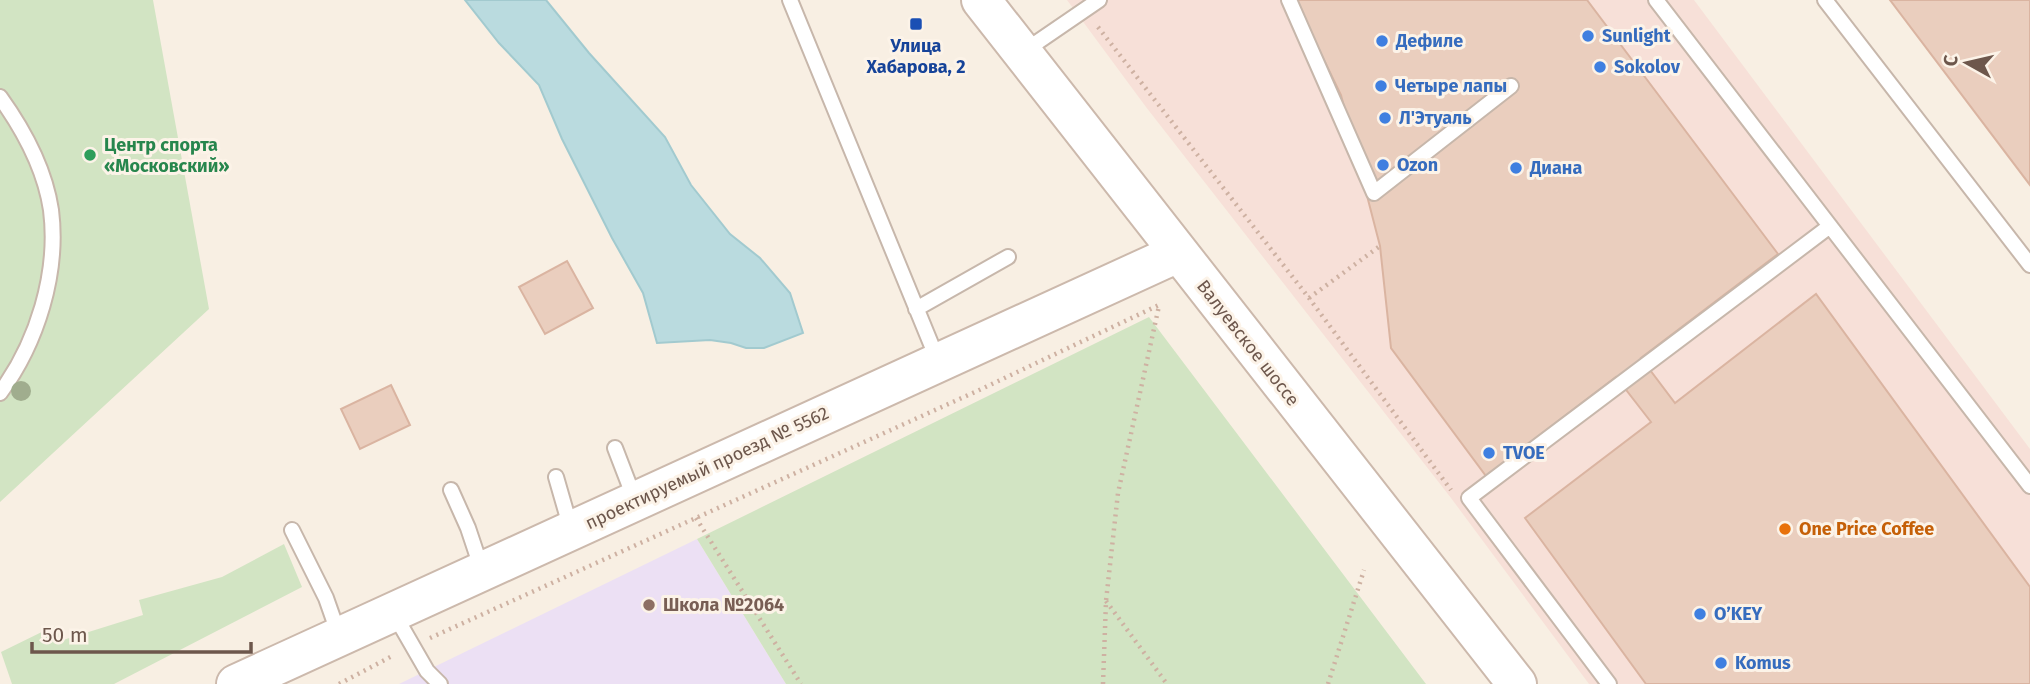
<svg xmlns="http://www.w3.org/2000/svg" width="2030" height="684" viewBox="0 0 2030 684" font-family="'Fira Sans',sans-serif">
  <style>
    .commercial { fill: #f7e0d8 }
    .education { fill: #ece0f4 }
    .green { fill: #d2e4c3 }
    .water { fill: #badbdf; stroke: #a2cacf; stroke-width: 2 }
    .building { fill: #eacebe; stroke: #dab4a1; stroke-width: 2 }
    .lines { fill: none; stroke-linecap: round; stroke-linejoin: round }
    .lane-casing { stroke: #c7b7ab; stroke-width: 18 }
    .secondary-casing { stroke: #ccb9ac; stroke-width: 42 }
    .path { stroke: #ceb1a2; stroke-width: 4.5; stroke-dasharray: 2 5; stroke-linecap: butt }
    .lane { stroke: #fff; stroke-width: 14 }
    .secondary { stroke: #fff; stroke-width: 38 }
    .tree { fill: #a0ad8e }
    .transit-dot { fill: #1a4fb4; stroke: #fcf3e8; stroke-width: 2.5 }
    .shop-dot { fill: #3f7fe0; stroke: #fcf3e8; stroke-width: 2.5 }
    .leisure-dot { fill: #2e9e5b; stroke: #fcf3e8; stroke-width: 2.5 }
    .food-dot { fill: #e8710a; stroke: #fcf3e8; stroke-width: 2.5 }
    .education-dot { fill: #8d6e63; stroke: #fcf3e8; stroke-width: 2.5 }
    .labels { text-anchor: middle; stroke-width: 6; stroke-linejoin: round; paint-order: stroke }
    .shop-label { font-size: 18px; font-weight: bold; fill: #366cbe; stroke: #fcf3e8; text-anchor: start }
    .transit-label { font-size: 18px; font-weight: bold; fill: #164399; stroke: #fcf3e8 }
    .leisure-label { font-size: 18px; font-weight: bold; fill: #27864d; stroke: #fcf3e8; text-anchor: start }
    .street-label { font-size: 18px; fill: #6d574c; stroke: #fcf3e8 }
    .food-label { font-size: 18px; font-weight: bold; fill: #c56008; stroke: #fcf3e8; text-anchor: start }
    .education-label { font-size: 18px; font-weight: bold; fill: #785e54; stroke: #fcf3e8; text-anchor: start }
  </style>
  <rect width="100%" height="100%" fill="#f8efe3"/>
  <path class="commercial" d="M1067,0H1694L2030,449V684H1589L1451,498L1146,107Z"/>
  <path class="education" d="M697,539L786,684H399Z"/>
  <path class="green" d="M0,0H153L209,309L0,502Z
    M1149,317L1426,684H786L697,539Z
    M284,544L302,587L114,684H12L1,652L54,626L63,640L143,615L139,600L222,577Z"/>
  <path class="water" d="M465,0H546L589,53L665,137L691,185L730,234L760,258L790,293L803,333L764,348H746L731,343L710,340L657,343L643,293L612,238L562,139L539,85L499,43Z"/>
  <path class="building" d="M1295,0H1587L1778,254L1641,358L1675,403L1816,294L2030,587V684H1646L1525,518L1651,422L1616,377L1486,476L1391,348L1380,246L1341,95Z
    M1890,0H2030V185Z
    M567,261L593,308L545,334L519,287Z
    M391,385L410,425L360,449L341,409Z"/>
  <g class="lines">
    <defs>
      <path id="lane" d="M790,0L938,361
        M1289,0L1374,193L1511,86
        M1656,0L2030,486
        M1825,0L2030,265
        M1023,52L1099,0
        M0,97C23,129 45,170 51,210C59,273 37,343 0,393
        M916,309L1008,257
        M615,448L635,500
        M556,477L571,529
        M451,490L468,528L482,570
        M292,530L326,598L339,635
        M393,612L427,671L440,684
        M1609,684L1469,498L1830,226"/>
      <path id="secondary" d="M981,0L1517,684
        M236,684L1178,253"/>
    </defs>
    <use href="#lane" class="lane-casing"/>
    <use href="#secondary" class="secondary-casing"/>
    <path class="path" d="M1098,27L1309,298L1451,490
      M1309,298L1380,246
      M696,518L801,684
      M1106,601L1167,684
      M430,638L975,392L1159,305
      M339,684L394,655
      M1103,684L1106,601L1118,493L1159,306
      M1328,684L1364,570"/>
    <use href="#lane" class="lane"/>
    <use href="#secondary" class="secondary"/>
  </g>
  <circle class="tree" cx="21" cy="391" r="10"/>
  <rect class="transit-dot" x="909" y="17" width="14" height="14" rx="3.5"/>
  <g class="shop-dot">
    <circle cx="1588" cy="36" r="7"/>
    <circle cx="1382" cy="41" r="7"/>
    <circle cx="1600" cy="67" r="7"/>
    <circle cx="1381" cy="86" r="7"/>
    <circle cx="1385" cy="118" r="7"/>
    <circle cx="1383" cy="165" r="7"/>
    <circle cx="1516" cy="168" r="7"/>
    <circle cx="1489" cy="453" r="7"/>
    <circle cx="1700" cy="614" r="7"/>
    <circle cx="1721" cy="663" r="7"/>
  </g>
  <circle class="leisure-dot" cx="90" cy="155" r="7"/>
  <circle class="food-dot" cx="1785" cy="529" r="7"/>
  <circle class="education-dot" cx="649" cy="605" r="7"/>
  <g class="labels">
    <g class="shop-label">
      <text x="1602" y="42">Sunlight</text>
      <text x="1396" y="47">Дефиле</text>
      <text x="1614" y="73">Sokolov</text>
      <text x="1395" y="92">Четыре лапы</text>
      <text x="1399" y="124">Л'Этуаль</text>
      <text x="1397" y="171">Ozon</text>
      <text x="1530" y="174">Диана</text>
      <text x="1503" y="459">TVOE</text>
      <text x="1714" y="620">O’KEY</text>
      <text x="1735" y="669">Komus</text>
    </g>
    <g class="transit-label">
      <text x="916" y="52">Улица<tspan x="916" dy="21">Хабарова, 2</tspan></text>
    </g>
    <g class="leisure-label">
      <text x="104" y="151">Центр спорта<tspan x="104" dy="21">«Московский»</tspan></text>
    </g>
    <g class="street-label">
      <text transform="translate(1248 343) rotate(52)" y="6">Валуевское шоссе</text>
      <text transform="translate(707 468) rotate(-25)" y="6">проектируемый проезд № 5562</text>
    </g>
    <g class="food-label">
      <text x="1799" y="535">One Price Coffee</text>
    </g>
    <g class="education-label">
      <text x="663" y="611">Школа №2064</text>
    </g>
  </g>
  <g transform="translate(1967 63) rotate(278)" stroke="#fcf3e8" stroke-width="5" paint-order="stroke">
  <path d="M0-5L12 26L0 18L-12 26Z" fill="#6d574c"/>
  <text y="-10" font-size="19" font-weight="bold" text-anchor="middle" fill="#6d574c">С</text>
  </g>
  <path d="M32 642v10h219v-10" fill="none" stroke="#6d574c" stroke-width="3.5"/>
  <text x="42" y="642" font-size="21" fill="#6d574c" stroke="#fcf3e8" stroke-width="5" paint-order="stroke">50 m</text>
</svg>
